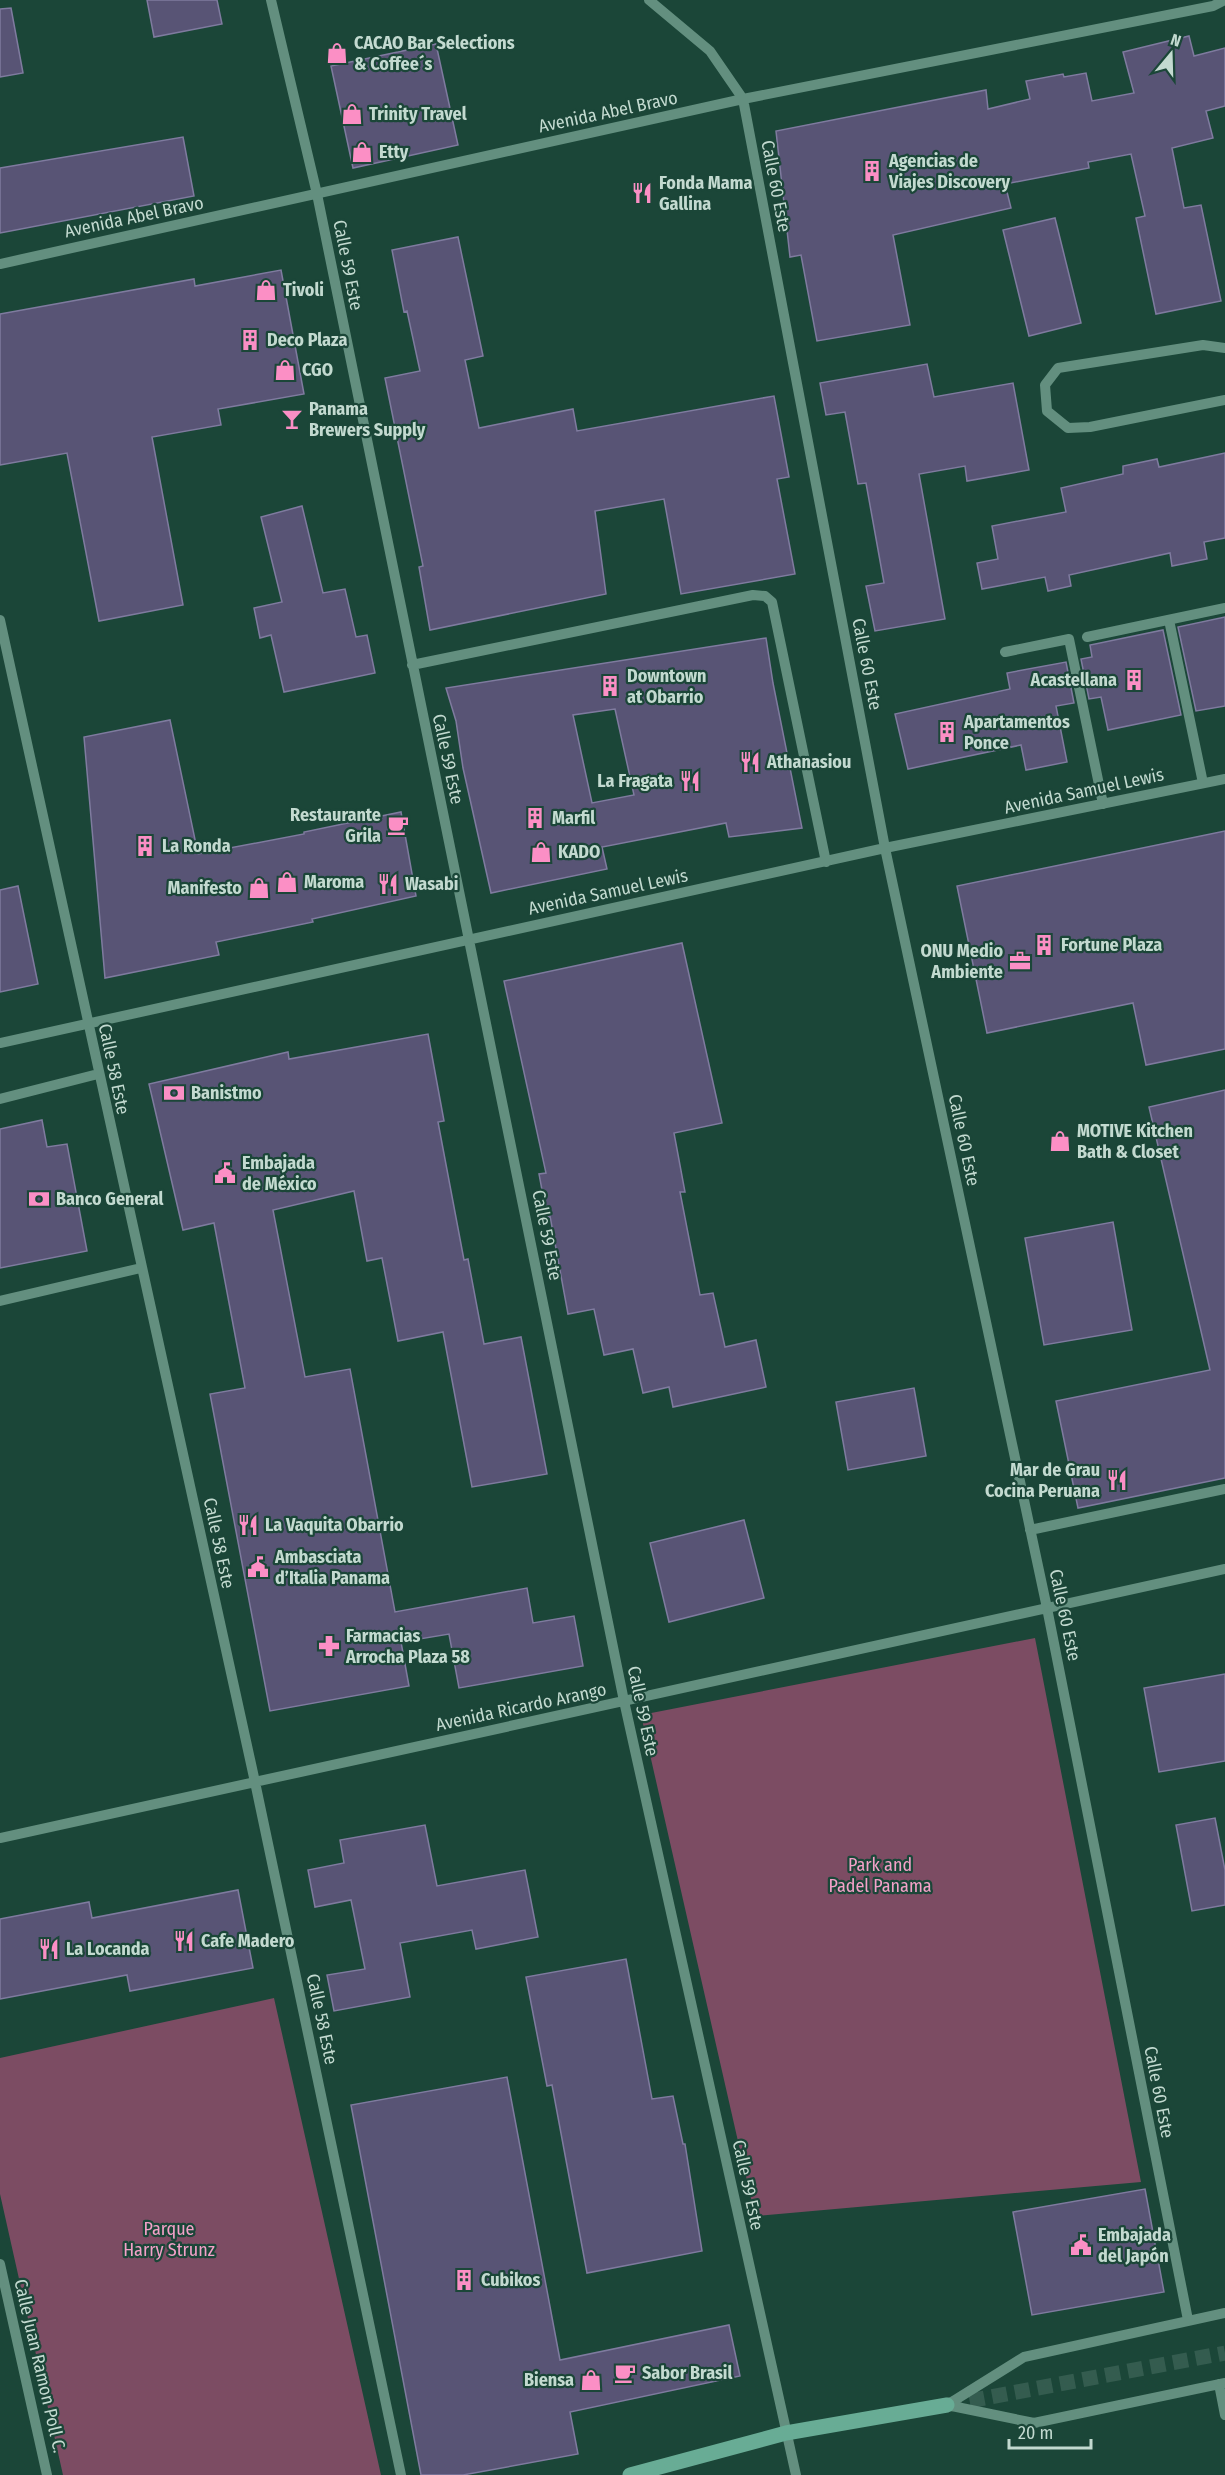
<svg xmlns="http://www.w3.org/2000/svg" width="1225" height="2475" viewBox="0 0 1225 2475" font-family="'Fira Sans Condensed',sans-serif">
  <style>
    .green { fill: #7c4c63 }
    .building { fill: #585475; stroke: #7f7b9f; stroke-width: 1.5; fill-rule: evenodd }
    .lines { fill: none; stroke-linecap: round; stroke-linejoin: round }
    .major-tunnel { stroke: #345c4f; stroke-width: 15; stroke-dasharray: 15 8; stroke-linecap: butt }
    .minor { stroke: #638f7f; stroke-width: 10 }
    .major { stroke: #68ac95; stroke-width: 15 }
    .labels { text-anchor: middle; stroke-width: 4.5; stroke-linejoin: round; paint-order: stroke }
    .poi-label { font-size: 18px; font-weight: bold; fill: #c3dad0; stroke: #1b4638; text-anchor: start }
    .street-label { font-size: 18px; fill: #c3dad0; stroke: #1b4638 }
    .park-label { font-size: 18px; fill: #f4a1c9; stroke: #1b4638 }
  </style>
  <rect width="100%" height="100%" fill="#1b4638"/>
  <path class="green" d="M1035,1638L1141,2182L755,2216L641,1715Z
    M274,1998L381,2475H63L0,2194V2058Z"/>
  <path class="building" d="M147,0H217L222,24L154,37Z
    M11,8L23,73L0,77V9Z
    M1189,36L1194,56L1225,48V106L1206,111L1213,138L1172,148L1184,208L1201,205L1221,301L1156,314L1136,218L1145,216L1131,154L1088,162L1089,168L1005,184L1011,208L893,235L910,325L817,341L801,255L790,257L776,131L986,90L988,109L1030,99L1026,81L1063,74L1064,77L1086,73L1092,101L1134,93L1123,52Z
    M436,44L458,145L353,168L331,66Z
    M183,137L194,196L0,233V168Z
    M1055,218L1081,323L1029,336L1003,230Z
    M458,237L483,356L465,360L479,428L573,409L577,431L774,396L789,477L777,479L795,574L681,594L664,499L595,511L606,594L430,630L419,567L423,566L385,378L420,371L407,311L404,312L392,250Z
    M281,270L304,394L218,409L221,425L152,437L183,605L99,621L67,453L0,465V314L194,279L195,286Z
    M927,364L934,397L1013,383L1029,470L967,481L965,466L919,474L945,619L875,631L866,586L884,583L866,483L858,484L845,412L826,415L820,383Z
    M1225,453V538L1204,542L1207,559L1172,566L1170,553L1069,575L1071,586L1048,591L1045,577L982,589L977,563L998,559L992,526L1066,512L1061,488L1123,474V466L1157,459L1159,467Z
    M302,506L323,593L345,589L356,637L367,635L375,673L284,692L271,635L260,638L254,608L282,602L261,517Z
    M1225,617V706L1196,711L1178,627Z
    M1163,630L1181,715L1108,730L1101,697L1089,699L1081,659L1092,657L1090,645Z
    M766,638L773,683L802,828L729,837L726,823L602,847L607,869L491,893L463,768L456,721L446,688ZM615,709L634,795L592,803L573,715Z
    M1066,662L1074,703L1056,706L1067,762L1026,770L1021,745L908,769L895,714L1010,689L1007,673Z
    M170,720L198,854L304,834V832L401,812L416,896L312,919L313,922L216,942L219,955L105,978L84,737Z
    M1225,831V1049L1146,1065L1133,1003L987,1033L957,886Z
    M18,886L38,984L0,992V890Z
    M682,943L722,1123L674,1133L685,1192H680L700,1295L713,1293L725,1347L756,1340L766,1387L673,1407L669,1387L643,1393L633,1349L604,1355L594,1309L568,1314L550,1216L547,1217L539,1174L546,1173L504,981Z
    M428,1034L444,1121L438,1122L464,1260L468,1259L484,1344L521,1337L547,1474L472,1487L443,1332L398,1341L382,1258L367,1261L354,1191L273,1210L305,1377L350,1369L395,1612L527,1588L533,1623L574,1616L583,1666L459,1688L449,1634L401,1642L409,1686L270,1711L210,1394L245,1388L214,1223L183,1230L149,1084L288,1052L289,1059Z
    M1225,1090V1478L1078,1508L1056,1401L1210,1370L1149,1107Z
    M42,1120L47,1147L67,1144L87,1251L0,1268V1129Z
    M1113,1222L1132,1330L1044,1345L1025,1238Z
    M914,1388L926,1456L848,1470L836,1402Z
    M744,1520L764,1598L669,1622L650,1543Z
    M1225,1674V1761L1159,1772L1144,1688Z
    M1215,1818L1225,1870V1905L1192,1911L1176,1825Z
    M425,1825L437,1886L525,1870L538,1937L476,1949L472,1930L400,1943L410,1997L334,2011L327,1975L365,1969L351,1900L315,1907L308,1870L344,1863L340,1840Z
    M238,1890L253,1968L130,1991L127,1975L0,1999V1919L89,1902L92,1918Z
    M626,1959L652,2099L673,2096L683,2144H685L702,2251L587,2273L552,2085L547,2086L526,1977Z
    M507,2077L560,2360L729,2325L740,2376L570,2412L578,2454L463,2475H421L351,2105Z
    M1145,2189L1164,2292L1032,2315L1013,2212Z"/>
  <g class="lines">
    <path class="major-tunnel" d="M947,2405L1225,2353"/>
    <path class="minor" d="M271,0L317,194L624,1701L796,2475
      M649,0L710,51L743,99L885,848L1047,1608L1188,2320
      M0,264L743,99L1213,6L1225,0
      M1225,348L1203,345L1058,368L1045,385L1047,411L1068,428L1090,427L1225,400
      M0,620L255,1782L401,2475
      M1169,620L1203,783
      M1087,637L1225,608
      M1005,652L1069,639L1103,804
      M412,665L753,595L765,596L772,602L826,862
      M0,1043L885,848L1225,779
      M0,1099L98,1074
      M0,1301L141,1268
      M1030,1530L1225,1489
      M0,1838L1225,1569
      M0,2264L47,2475
      M1219,2384L1225,2415
      M947,2405L1024,2357L1225,2313
      M947,2405L1034,2423L1225,2383"/>
    <path class="major" d="M630,2475L786,2433L947,2405"/>
  </g>
  <defs>
    <symbol id="shop-bare" viewBox="-9 -9 18 18"><path d="M-5-2.5h2.3a2.7 3.5 0 0 1 5.4 0H5L5.5 6h-11ZM-1.5-2.5h3a1.5 2.3 0 0 0-3 0Z" fill="#fb8fc5" stroke="#1b4638" stroke-width="2.5" paint-order="stroke"/></symbol>
    <symbol id="building-bare" viewBox="-9 -9 18 18"><path d="M-4-6H4V6H1V3H-1V6H-4ZM-2.5-4.3h1.7v1.8h-1.7ZM.8-4.3h1.7v1.8H.8ZM-2.5-1h1.7V.8h-1.7ZM.8-1h1.7V.8H.8Z" fill="#fb8fc5" stroke="#1b4638" stroke-width="2.5" paint-order="stroke"/></symbol>
    <symbol id="restaurant-bare" viewBox="-9 -9 18 18"><path d="M-5-6h1v4h1v-4h1v4h1v-4h1v5L-1.5 .5V6h-2V.5L-5-1ZM5-6V6H3V1.5H1.5Q1.5-4 5-6Z" fill="#fb8fc5" stroke="#1b4638" stroke-width="2.5" paint-order="stroke"/></symbol>
    <symbol id="bar-bare" viewBox="-9 -9 18 18"><path d="M-6-5H6L.8 .8V4.5H3.5V6h-7V4.5H-.8V.8Z" fill="#fb8fc5" stroke="#1b4638" stroke-width="2.5" paint-order="stroke"/></symbol>
    <symbol id="cafe-bare" viewBox="-9 -9 18 18"><path d="M-5.5-4.5H6V0H3Q3 3.5 0 3.5H-2.5Q-5.5 3.5-5.5 0ZM3-3.2v2h1.7v-2ZM-6 4.5H4V6H-6Z" fill="#fb8fc5" stroke="#1b4638" stroke-width="2.5" paint-order="stroke"/></symbol>
    <symbol id="office-bare" viewBox="-9 -9 18 18"><path d="M-6-3h4V-5.5h4V-3h4V5H-6ZM-1-4.5V-3h2v-1.5ZM-6 0V1H6V0Z" fill="#fb8fc5" stroke="#1b4638" stroke-width="2.5" paint-order="stroke"/></symbol>
    <symbol id="bank-bare" viewBox="-9 -9 18 18"><path d="M-6-4H6V4H-6ZM0-2.3a2.3 2.3 0 1 0 0 4.6a2.3 2.3 0 1 0 0-4.6Z" fill="#fb8fc5" stroke="#1b4638" stroke-width="2.5" paint-order="stroke"/></symbol>
    <symbol id="civic-bare" viewBox="-9 -9 18 18"><path d="M-.6-6.5H3V-4.5H.6V-3L4-1V1h2V6H-6V1h2V-1L-.6-3ZM-1.2 2.5V6h2.4V2.5Z" fill="#fb8fc5" stroke="#1b4638" stroke-width="2.5" paint-order="stroke"/></symbol>
    <symbol id="pharmacy-bare" viewBox="-9 -9 18 18"><path d="M-2-6h4v4h4v4h-4v4h-4v-4h-4v-4h4Z" fill="#fb8fc5" stroke="#1b4638" stroke-width="2.5" paint-order="stroke"/></symbol>
  </defs>
  <g fill-rule="evenodd">
    <use href="#shop-bare" x="322" y="38" width="30" height="30"/>
    <use href="#shop-bare" x="337" y="99" width="30" height="30"/>
    <use href="#shop-bare" x="347" y="137" width="30" height="30"/>
    <use href="#building-bare" x="857" y="156" width="30" height="30"/>
    <use href="#restaurant-bare" x="627" y="178" width="30" height="30"/>
    <use href="#shop-bare" x="251" y="275" width="30" height="30"/>
    <use href="#building-bare" x="235" y="325" width="30" height="30"/>
    <use href="#shop-bare" x="270" y="355" width="30" height="30"/>
    <use href="#bar-bare" x="277" y="404" width="30" height="30"/>
    <use href="#building-bare" x="1119" y="665" width="30" height="30"/>
    <use href="#building-bare" x="595" y="671" width="30" height="30"/>
    <use href="#building-bare" x="932" y="717" width="30" height="30"/>
    <use href="#restaurant-bare" x="735" y="747" width="30" height="30"/>
    <use href="#restaurant-bare" x="675" y="766" width="30" height="30"/>
    <use href="#building-bare" x="520" y="803" width="30" height="30"/>
    <use href="#cafe-bare" x="383" y="810" width="30" height="30"/>
    <use href="#building-bare" x="130" y="831" width="30" height="30"/>
    <use href="#shop-bare" x="526" y="837" width="30" height="30"/>
    <use href="#shop-bare" x="272" y="867" width="30" height="30"/>
    <use href="#restaurant-bare" x="373" y="869" width="30" height="30"/>
    <use href="#shop-bare" x="244" y="873" width="30" height="30"/>
    <use href="#building-bare" x="1029" y="930" width="30" height="30"/>
    <use href="#office-bare" x="1005" y="946" width="30" height="30"/>
    <use href="#bank-bare" x="159" y="1078" width="30" height="30"/>
    <use href="#shop-bare" x="1045" y="1126" width="30" height="30"/>
    <use href="#civic-bare" x="210" y="1158" width="30" height="30"/>
    <use href="#bank-bare" x="24" y="1184" width="30" height="30"/>
    <use href="#restaurant-bare" x="1102" y="1465" width="30" height="30"/>
    <use href="#restaurant-bare" x="233" y="1510" width="30" height="30"/>
    <use href="#civic-bare" x="243" y="1552" width="30" height="30"/>
    <use href="#pharmacy-bare" x="314" y="1631" width="30" height="30"/>
    <use href="#restaurant-bare" x="169" y="1926" width="30" height="30"/>
    <use href="#restaurant-bare" x="34" y="1934" width="30" height="30"/>
    <use href="#civic-bare" x="1066" y="2230" width="30" height="30"/>
    <use href="#building-bare" x="449" y="2265" width="30" height="30"/>
    <use href="#cafe-bare" x="610" y="2358" width="30" height="30"/>
    <use href="#shop-bare" x="576" y="2365" width="30" height="30"/>
  </g>
  <g class="labels">
    <g class="poi-label">
      <text x="354" y="49">CACAO Bar Selections<tspan x="354" dy="21">&amp; Coffee´s</tspan></text>
      <text x="369" y="120">Trinity Travel</text>
      <text x="379" y="158">Etty</text>
      <text x="889" y="167">Agencias de<tspan x="889" dy="21">Viajes Discovery</tspan></text>
      <text x="659" y="189">Fonda Mama<tspan x="659" dy="21">Gallina</tspan></text>
      <text x="283" y="296">Tivoli</text>
      <text x="267" y="346">Deco Plaza</text>
      <text x="302" y="376">CGO</text>
      <text x="309" y="415">Panama<tspan x="309" dy="21">Brewers Supply</tspan></text>
      <text x="627" y="682">Downtown<tspan x="627" dy="21">at Obarrio</tspan></text>
      <text x="1117" y="686" text-anchor="end">Acastellana</text>
      <text x="964" y="728">Apartamentos<tspan x="964" dy="21">Ponce</tspan></text>
      <text x="767" y="768">Athanasiou</text>
      <text x="673" y="787" text-anchor="end">La Fragata</text>
      <text x="381" y="821" text-anchor="end">Restaurante<tspan x="381" dy="21">Grila</tspan></text>
      <text x="552" y="824">Marfil</text>
      <text x="162" y="852">La Ronda</text>
      <text x="558" y="858">KADO</text>
      <text x="304" y="888">Maroma</text>
      <text x="405" y="890">Wasabi</text>
      <text x="242" y="894" text-anchor="end">Manifesto</text>
      <text x="1061" y="951">Fortune Plaza</text>
      <text x="1003" y="957" text-anchor="end">ONU Medio<tspan x="1003" dy="21">Ambiente</tspan></text>
      <text x="191" y="1099">Banistmo</text>
      <text x="1077" y="1137">MOTIVE Kitchen<tspan x="1077" dy="21">Bath &amp; Closet</tspan></text>
      <text x="242" y="1169">Embajada<tspan x="242" dy="21">de México</tspan></text>
      <text x="56" y="1205">Banco General</text>
      <text x="1100" y="1476" text-anchor="end">Mar de Grau<tspan x="1100" dy="21">Cocina Peruana</tspan></text>
      <text x="265" y="1531">La Vaquita Obarrio</text>
      <text x="275" y="1563">Ambasciata<tspan x="275" dy="21">d’Italia Panama</tspan></text>
      <text x="346" y="1642">Farmacias<tspan x="346" dy="21">Arrocha Plaza 58</tspan></text>
      <text x="201" y="1947">Cafe Madero</text>
      <text x="66" y="1955">La Locanda</text>
      <text x="1098" y="2241">Embajada<tspan x="1098" dy="21">del Japón</tspan></text>
      <text x="481" y="2286">Cubikos</text>
      <text x="642" y="2379">Sabor Brasil</text>
      <text x="574" y="2386" text-anchor="end">Biensa</text>
    </g>
    <g class="street-label">
      <text transform="translate(608 112) rotate(-12)" y="6">Avenida Abel Bravo</text>
      <text transform="translate(776 186) rotate(79)" y="6">Calle 60 Este</text>
      <text transform="translate(134 217) rotate(-12)" y="6">Avenida Abel Bravo</text>
      <text transform="translate(348 265) rotate(79)" y="6">Calle 59 Este</text>
      <text transform="translate(867 664) rotate(79)" y="6">Calle 60 Este</text>
      <text transform="translate(448 759) rotate(78)" y="6">Calle 59 Este</text>
      <text transform="translate(1084 791) rotate(-12)" y="6">Avenida Samuel Lewis</text>
      <text transform="translate(608 892) rotate(-12)" y="6">Avenida Samuel Lewis</text>
      <text transform="translate(114 1069) rotate(78)" y="6">Calle 58 Este</text>
      <text transform="translate(964 1140) rotate(78)" y="6">Calle 60 Este</text>
      <text transform="translate(547 1235) rotate(79)" y="6">Calle 59 Este</text>
      <text transform="translate(219 1543) rotate(78)" y="6">Calle 58 Este</text>
      <text transform="translate(1065 1615) rotate(78)" y="6">Calle 60 Este</text>
      <text transform="translate(521 1707) rotate(-12)" y="6">Avenida Ricardo Arango</text>
      <text transform="translate(643 1711) rotate(78)" y="6">Calle 59 Este</text>
      <text transform="translate(322 2019) rotate(78)" y="6">Calle 58 Este</text>
      <text transform="translate(1159 2092) rotate(79)" y="6">Calle 60 Este</text>
      <text transform="translate(748 2185) rotate(78)" y="6">Calle 59 Este</text>
      <text transform="translate(40 2366) rotate(77)" y="6">Calle Juan Ramon Poll C.</text>
    </g>
    <g class="park-label">
      <text x="880" y="1871">Park and<tspan x="880" dy="21">Padel Panama</tspan></text>
      <text x="169" y="2235">Parque<tspan x="169" dy="21">Harry Strunz</tspan></text>
    </g>
  </g>
  <g transform="translate(1171 54) rotate(19)" stroke="#1b4638" stroke-width="4.5" paint-order="stroke">
  <path d="M0-4.5L10 22L0 15L-10 22Z" fill="#c3dad0"/>
  <text y="-9" font-size="16" font-weight="bold" text-anchor="middle" fill="#c3dad0">N</text>
  </g>
  <path d="M1009 2439v9h82v-9" fill="none" stroke="#c3dad0" stroke-width="3"/>
  <text x="1018" y="2439" font-size="18" fill="#c3dad0" stroke="#1b4638" stroke-width="4.5" paint-order="stroke">20 m</text>
</svg>
